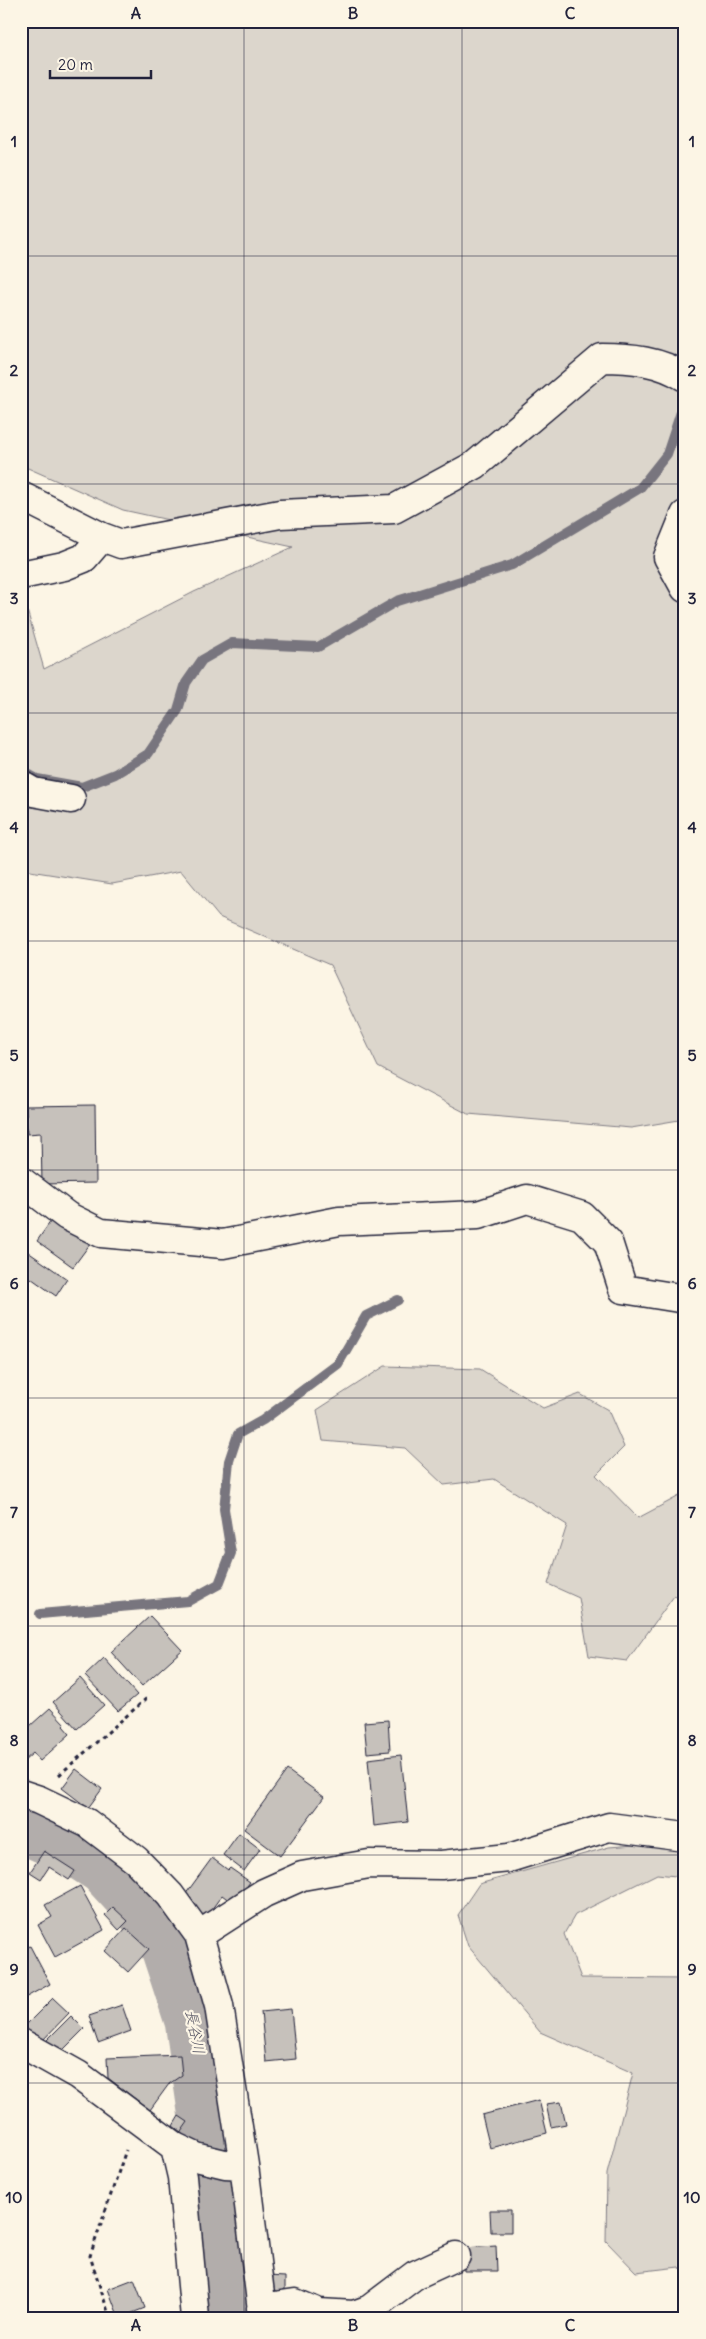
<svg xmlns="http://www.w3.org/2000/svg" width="706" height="2339" viewBox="0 0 706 2339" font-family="Delius,'Klee One',sans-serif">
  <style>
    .green { fill: #dcd6cc; stroke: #7f7c84 }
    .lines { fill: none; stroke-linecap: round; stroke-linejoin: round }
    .stream { stroke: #78757e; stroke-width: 10 }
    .river { stroke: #b2adab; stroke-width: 61 }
    .building { fill: #c6c1bb; stroke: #22223b }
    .minor-casing { stroke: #22223b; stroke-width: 31 }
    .path { stroke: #22223b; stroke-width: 3; stroke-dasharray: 4 4; stroke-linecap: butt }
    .minor { stroke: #fcf5e5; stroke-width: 28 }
    .grid { fill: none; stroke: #22223b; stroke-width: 1; stroke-opacity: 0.55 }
    .labels { text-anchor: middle; stroke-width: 4.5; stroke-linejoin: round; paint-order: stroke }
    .water-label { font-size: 15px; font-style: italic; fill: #545362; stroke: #fcf5e5 }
    .neatline { fill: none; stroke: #22223b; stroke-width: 2 }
    .grid-label { font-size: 16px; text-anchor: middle; font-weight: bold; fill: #22223b }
  </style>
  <rect width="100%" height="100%" fill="#fcf5e5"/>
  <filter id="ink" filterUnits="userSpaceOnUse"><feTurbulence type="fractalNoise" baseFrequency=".02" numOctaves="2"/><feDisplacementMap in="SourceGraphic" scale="10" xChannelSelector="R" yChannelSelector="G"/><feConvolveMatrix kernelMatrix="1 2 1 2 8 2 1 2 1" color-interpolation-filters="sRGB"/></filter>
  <g filter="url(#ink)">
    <path class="green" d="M21,21H685V1119L631,1128L468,1114L378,1067L330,965L219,917L181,871L112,884L30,871L21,853V761L26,748L21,746V609L27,610L44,669L194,592L293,547L123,510L21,465Z
      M385,1366L480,1369L543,1408L580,1394L608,1410L624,1447L596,1475L638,1518L685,1493V1600L674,1596L627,1661L589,1656L579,1598L548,1584L567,1525L494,1479L444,1485L405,1448L323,1441L317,1410Z
      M685,1841V1877L657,1874L575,1915L564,1934L581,1978L685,1979V2273L679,2267L636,2272L606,2241L607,2174L633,2073L540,2032L468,1946L458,1915L479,1884L609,1847Z"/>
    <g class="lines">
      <path class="stream" d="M21,770L37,779L82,787L115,774L148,754L178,710L186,683L202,660L232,643L318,647L397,601L512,565L640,488L667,454L684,403
        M40,1614L188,1601L219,1584L231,1553L224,1509L229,1461L238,1434L263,1420L338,1364L366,1316L398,1300"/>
      <path class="river" d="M21,1822L78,1847L106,1865L151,1914L169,1941L195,2020L238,2318"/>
    </g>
    <path class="building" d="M95,1105L96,1183L42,1184L41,1133L27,1134L26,1106Z
      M21,1200L31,1205L21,1225Z
      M53,1218L90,1244L73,1267L37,1241Z
      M28,1252L67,1279L56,1296L21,1271V1262Z
      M21,1317L28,1321L21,1330Z
      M150,1616L182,1650L142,1686L111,1652Z
      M104,1658L137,1695L118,1711L85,1676Z
      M80,1678L104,1705L77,1729L53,1702Z
      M50,1708L65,1724L63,1726L70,1734L40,1761L33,1753L23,1762L21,1760V1734Z
      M388,1720L390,1751L367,1753L364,1722Z
      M401,1755L408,1822L374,1826L368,1759Z
      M76,1769L102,1789L88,1808L62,1788Z
      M287,1770L324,1797L280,1856L244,1829Z
      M239,1833L260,1849L244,1871L223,1855Z
      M44,1851L75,1871L69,1880L49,1867L41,1879L30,1872Z
      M212,1858L228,1870L230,1868L250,1882L234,1904L222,1895L206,1917L182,1899Z
      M21,1883L28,1890L21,1896Z
      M80,1886L104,1930L55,1957L38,1925L52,1917L45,1905Z
      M113,1907L128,1921L119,1930L105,1915Z
      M126,1928L149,1949L128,1972L105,1951Z
      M30,1946L50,1984L21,2000V1951Z
      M53,1998L69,2013L40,2043L24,2027Z
      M122,2005L131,2031L98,2043L89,2016Z
      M291,2009L296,2059L266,2062L261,2012Z
      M71,2016L84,2029L58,2055L45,2042Z
      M180,2055L182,2075L169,2084L150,2110L108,2078L107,2058Z
      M539,2100L547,2133L490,2148L482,2115Z
      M561,2102L566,2124L551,2127L546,2104Z
      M179,2116L188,2122L181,2132L173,2126Z
      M490,2210H511V2232H491Z
      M496,2246L497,2271H464L463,2248Z
      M267,2276L285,2277V2293L267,2292Z
      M134,2279L145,2308L119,2318L108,2289Z"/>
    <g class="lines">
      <defs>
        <path id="minor" d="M21,496L102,537L121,544L280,514L394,509L475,465L602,358C631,358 660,361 685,377
          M685,515L668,557L685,588
          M21,575L64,566L84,558L102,537
          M21,785L33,792L71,799
          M21,1181L67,1216L101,1233L223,1244L339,1221L478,1215L527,1199L582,1216L608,1242L623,1289L685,1299
          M21,1794L39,1800L87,1823L136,1860L170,1895L199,1935L219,2006L244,2165L263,2318
          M199,1935L264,1893L302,1876L369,1864L441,1865L509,1858L609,1827L685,1837
          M21,2043L78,2075L175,2147L196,2157L225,2164L244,2165
          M175,2147L182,2177L195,2318
          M261,2308L295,2303L319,2313L354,2315L370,2309L415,2275L456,2256"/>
      </defs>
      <use href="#minor" class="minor-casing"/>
      <path class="path" d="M59,1775L147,1698
        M110,2318L90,2256L126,2150"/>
      <use href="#minor" class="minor"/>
    </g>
  </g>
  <path class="grid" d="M244,21V2318M462,21V2318M21,256H685M21,484H685M21,713H685M21,941H685M21,1170H685M21,1398H685M21,1626H685M21,1855H685M21,2083H685"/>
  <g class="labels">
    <g class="water-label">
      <text transform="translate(195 2032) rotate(79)" y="5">長谷川</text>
    </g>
  </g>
  <rect width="706" height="2339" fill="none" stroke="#fcf5e5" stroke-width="55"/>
  <path d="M50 70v8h101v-8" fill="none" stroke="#22223b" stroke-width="2.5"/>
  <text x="58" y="70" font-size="15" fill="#22223b" stroke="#fcf5e5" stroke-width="4" paint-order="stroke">20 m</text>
  <rect x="28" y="28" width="650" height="2284" class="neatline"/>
  <g class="grid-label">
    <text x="136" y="19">A</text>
    <text x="353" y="19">B</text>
    <text x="570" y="19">C</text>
    <text x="14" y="147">1</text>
    <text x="692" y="147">1</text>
    <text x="14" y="376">2</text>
    <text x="692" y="376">2</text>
    <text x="14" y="604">3</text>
    <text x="692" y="604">3</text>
    <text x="14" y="833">4</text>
    <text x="692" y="833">4</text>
    <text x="14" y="1061">5</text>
    <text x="692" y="1061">5</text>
    <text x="14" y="1289">6</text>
    <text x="692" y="1289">6</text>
    <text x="14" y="1518">7</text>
    <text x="692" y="1518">7</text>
    <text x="14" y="1746">8</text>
    <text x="692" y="1746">8</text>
    <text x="14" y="1975">9</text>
    <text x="692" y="1975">9</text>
    <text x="14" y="2203">10</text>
    <text x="692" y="2203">10</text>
    <text x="136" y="2331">A</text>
    <text x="353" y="2331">B</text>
    <text x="570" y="2331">C</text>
  </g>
</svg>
